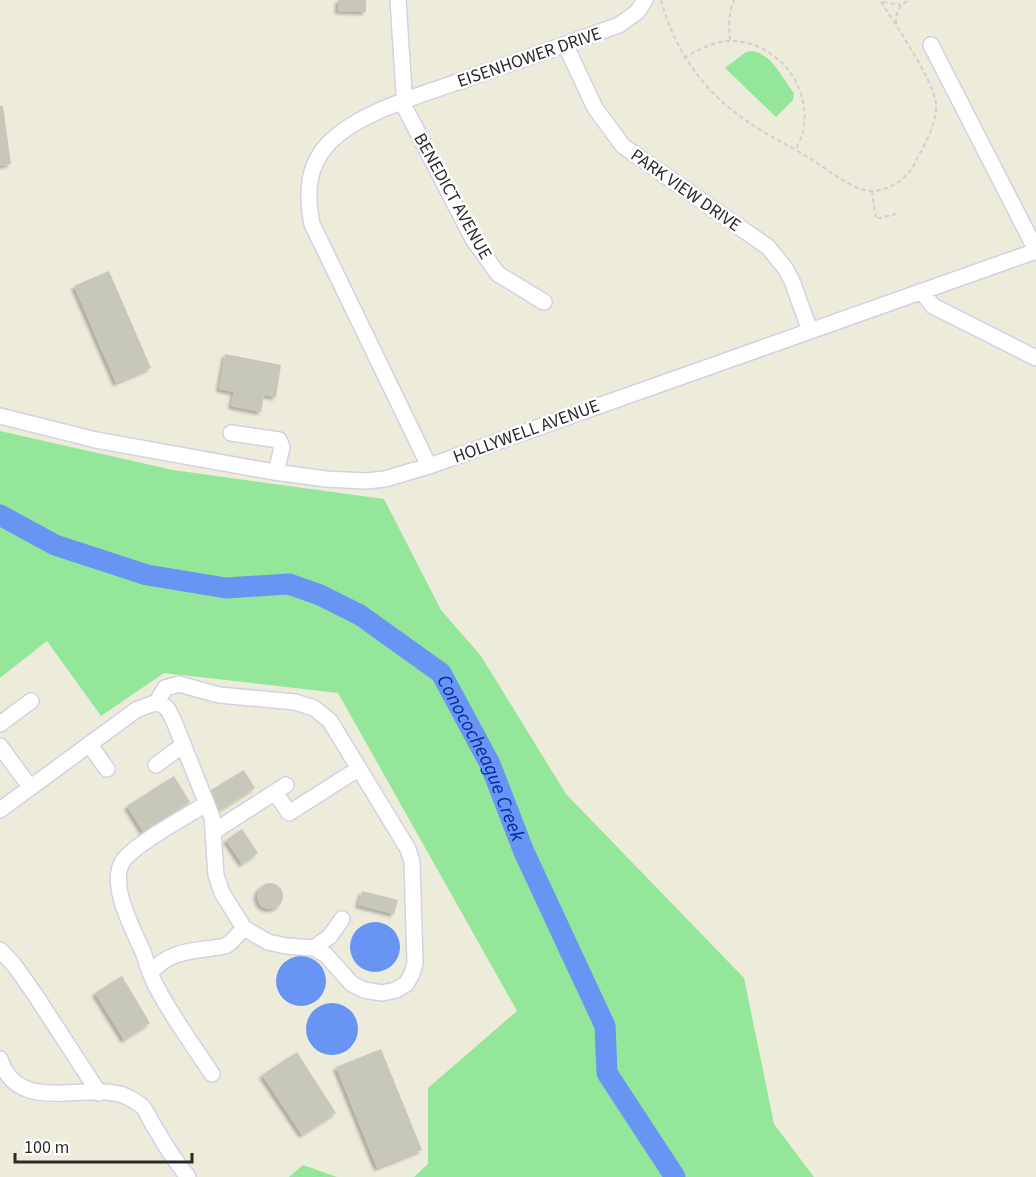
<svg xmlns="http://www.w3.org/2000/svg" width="1036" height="1177" viewBox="0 0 1036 1177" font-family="'Source Sans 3',sans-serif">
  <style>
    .green { fill: #94e69a }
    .water { fill: #6894f4 }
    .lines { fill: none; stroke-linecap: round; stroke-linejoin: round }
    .river { stroke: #6894f4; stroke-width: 21 }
    .building { fill: #c7c8ba; filter: url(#shadow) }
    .minor-casing { stroke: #d4d0e3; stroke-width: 18 }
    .path { stroke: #d0d0d0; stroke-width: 2; stroke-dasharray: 4.5 3; stroke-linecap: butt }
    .minor { stroke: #fff; stroke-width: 15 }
    .labels { text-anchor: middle; stroke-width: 5; stroke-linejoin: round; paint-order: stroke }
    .street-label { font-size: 18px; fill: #2a2a2a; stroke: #fff }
    .water-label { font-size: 20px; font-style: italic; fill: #072ba1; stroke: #fff }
  </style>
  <defs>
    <filter id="shadow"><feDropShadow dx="-3" dy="3" stdDeviation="1.5" flood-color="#0004"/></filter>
  </defs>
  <rect width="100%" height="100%" fill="#edecdb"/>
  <path class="green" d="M752,51C774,55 781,78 794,93L793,100L776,117L725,68L746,52Z
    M0,431L173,470L384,499L441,610L481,656L566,794L744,978L774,1124L814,1177H414L428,1164V1088L517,1011L338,693L164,673L101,716L47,641L0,678Z
    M303,1165L337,1177H289Z"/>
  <path class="water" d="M350 947a25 25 0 1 1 50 0a25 25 0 1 1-50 0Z
    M276 981a25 25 0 1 1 50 0a25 25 0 1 1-50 0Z
    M306 1029a26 26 0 1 1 52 0a26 26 0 1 1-52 0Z"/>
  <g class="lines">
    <path class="river" id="s1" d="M0,515L55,545L147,575L226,588L289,584L320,595L360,615L441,673L490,764L524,852L605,1026L607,1073L675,1177"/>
  </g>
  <path class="building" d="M338,0H366V12L338,11Z
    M0,106H3L11,164L0,166Z
    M109,271L151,368L116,383L74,286Z
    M225,354L281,365L276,397L264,395L261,412L231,406L234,392L219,389Z
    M244,770L255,788L220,810L208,792Z
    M174,776L190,802L143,832L127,806Z
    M242,829L258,853L242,864L226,840Z
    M257 896a13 13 0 1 1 26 0a13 13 0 1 1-26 0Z
    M362,891L398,900L394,914L358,905Z
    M122,976L150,1023L124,1040L95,993Z
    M381,1049L422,1150L377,1168L336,1067Z
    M297,1052L336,1113L302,1135L262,1075Z"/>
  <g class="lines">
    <defs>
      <path id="minor" d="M398,0L405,108L473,239L498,274L544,302
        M565,44L595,108L623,146L768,247L785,268L792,281L810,331
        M931,45L1036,250
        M922,292L933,306L1036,358
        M0,416L96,440L274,472L326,479L366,481L385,479L432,465L1036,251
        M231,433L279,440L282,447L276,472
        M429,466L312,224C306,194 307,166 329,143C360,111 427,93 469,78C519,61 569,43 619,25L637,12L645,0
        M0,724L31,701
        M89,744L107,769
        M0,746L30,787
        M156,765L183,745
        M275,792L289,813L358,769
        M206,804C188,815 133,845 123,861C108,884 133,929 143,952C147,963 150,975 156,986C172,1017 193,1045 212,1074
        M0,810L136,710L157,702L165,688L179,684L219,695L295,702L314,708L330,721L408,849L412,862L415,963L412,974L406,984L396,990L382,993L364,990L352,984L326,955L314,948L286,946L268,942L244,928L222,893L216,875L212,817L173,719L167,708L157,702
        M213,832L286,785
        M314,948L330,936L342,919
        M0,950L15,966L36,996L99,1093
        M150,973C173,948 194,952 225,946L231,942L244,928
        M0,1059C18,1115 81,1082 123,1095C128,1097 139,1103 143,1107C148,1114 152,1124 157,1131C166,1147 176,1162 188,1177"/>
    </defs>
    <use href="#minor" class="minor-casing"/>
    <path class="path" d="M661,0C677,59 711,101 764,132C778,141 794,148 808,157C825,167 851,190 871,191C889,191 907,179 915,163C924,145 937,125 936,104C934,80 894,23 880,0
      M883,2L901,5
      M896,24C896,12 898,6 909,0
      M730,40C729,27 728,13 734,0
      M684,58C698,50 716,40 732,41C777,42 813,87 803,132C802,137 798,143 796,149
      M872,191L876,219L896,214"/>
    <use href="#minor" class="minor"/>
  </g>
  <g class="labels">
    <g class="street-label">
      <text transform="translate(529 57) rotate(-19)" y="6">EISENHOWER DRIVE</text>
      <text transform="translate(686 190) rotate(35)" y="6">PARK VIEW DRIVE</text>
      <text transform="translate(453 196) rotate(61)" y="6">BENEDICT AVENUE</text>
      <text transform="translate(526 431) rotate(-20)" y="6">HOLLYWELL AVENUE</text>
    </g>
    <g class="water-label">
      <text dy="7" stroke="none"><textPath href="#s1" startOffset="574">Conococheague Creek</textPath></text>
    </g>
  </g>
  <path d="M15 1153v9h177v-9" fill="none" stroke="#2a2a2a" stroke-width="3"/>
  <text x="24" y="1153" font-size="18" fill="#2a2a2a" stroke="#ffffff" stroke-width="4.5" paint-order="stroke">100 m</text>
</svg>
